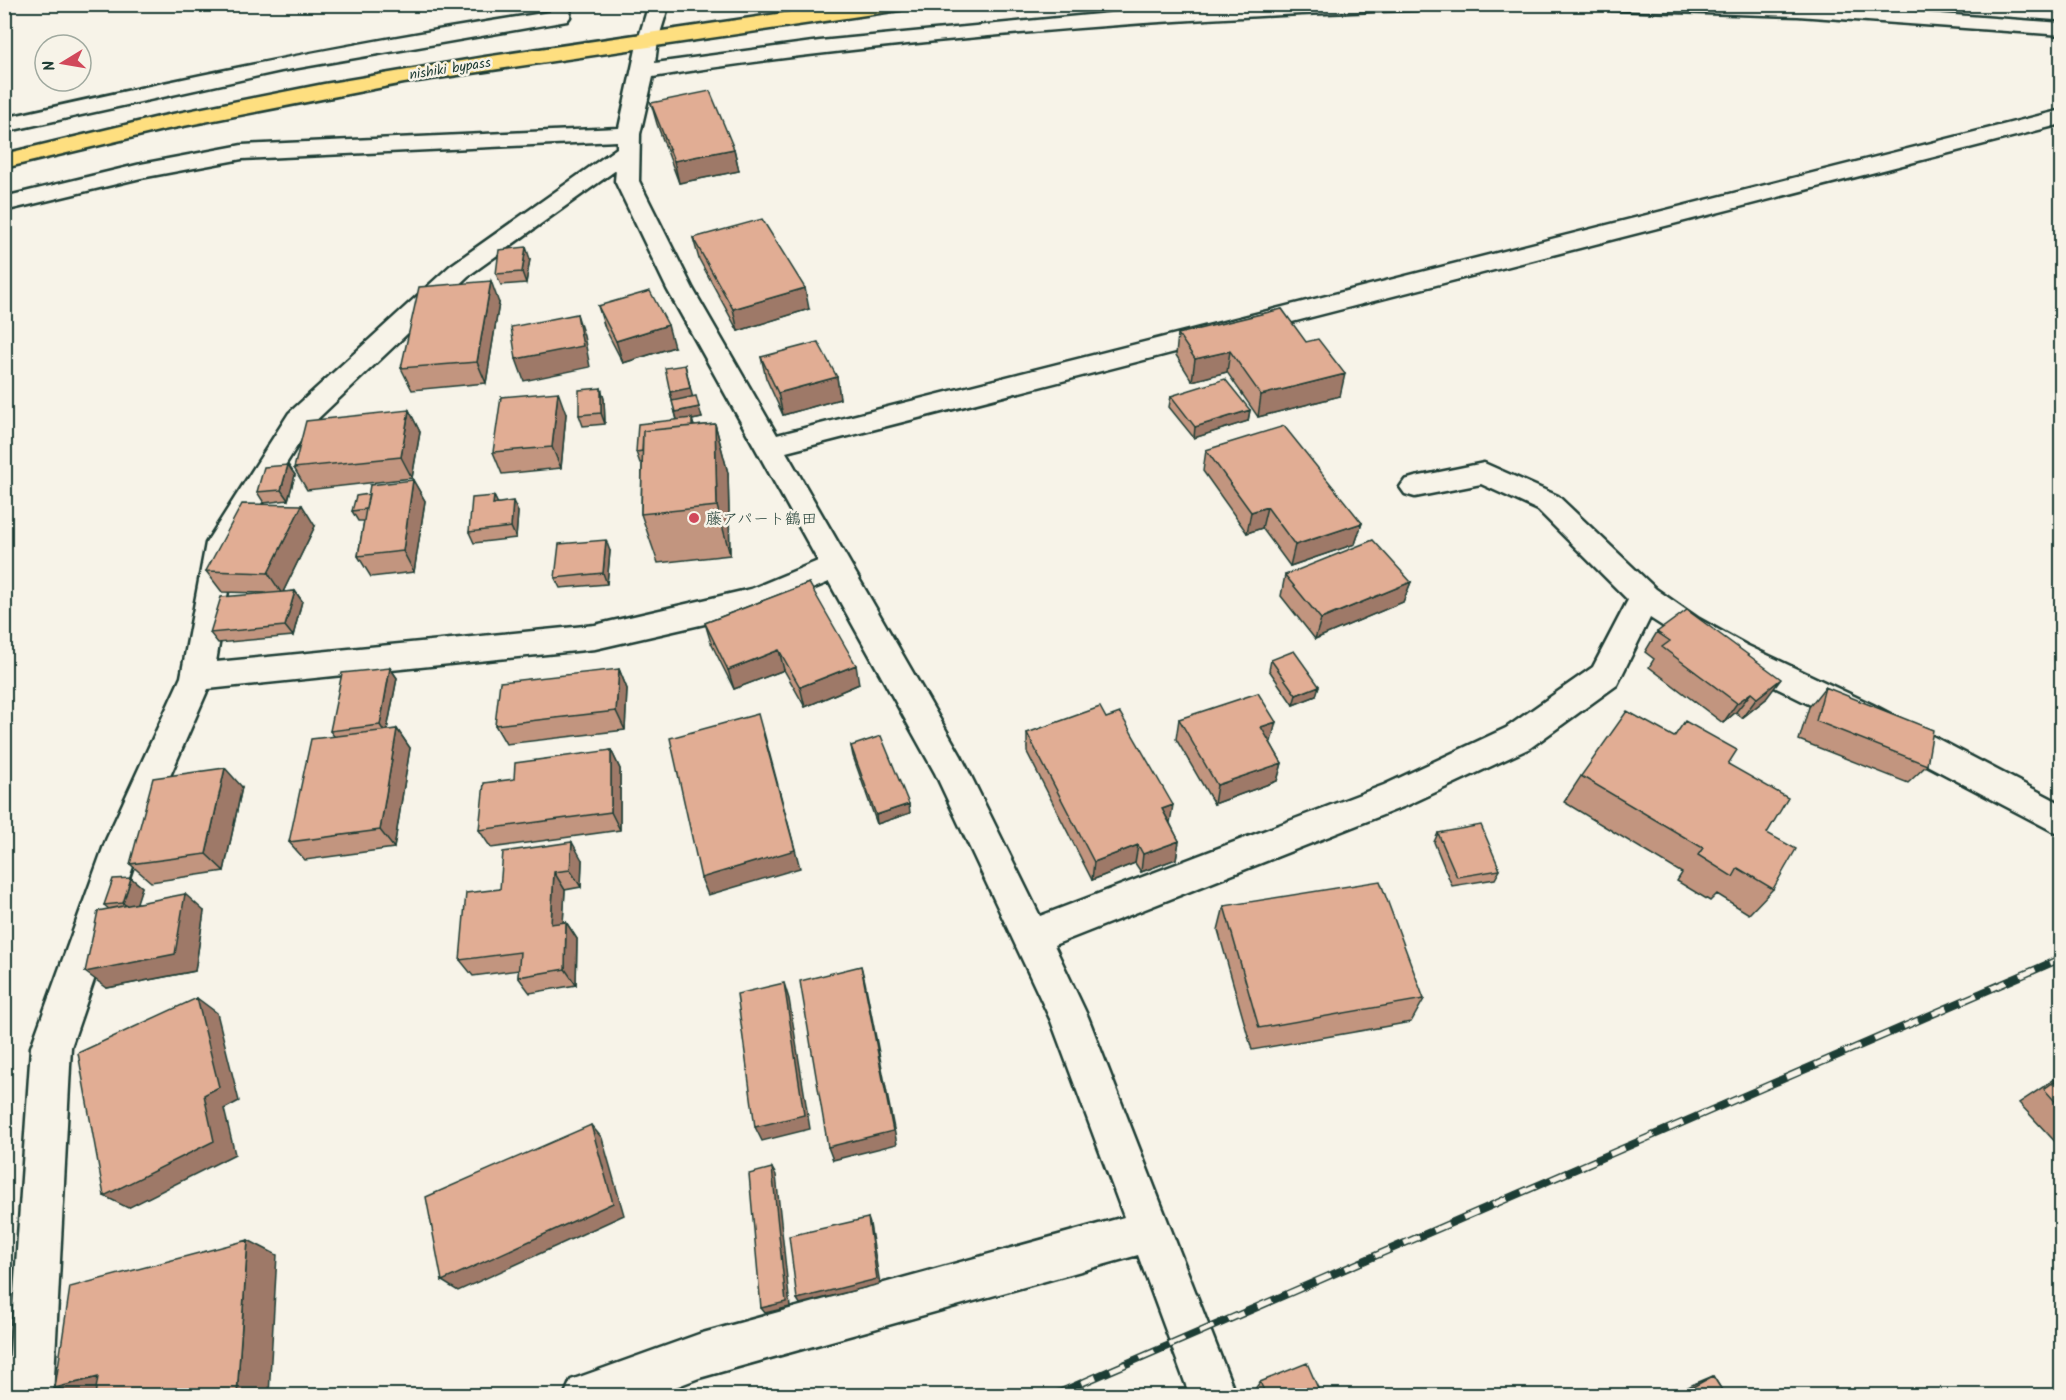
<svg xmlns="http://www.w3.org/2000/svg" width="2066" height="1400" viewBox="0 0 2066 1400" font-family="Kalam,'Klee One',sans-serif">
  <style>
    .lines { fill: none; stroke-linecap: round; stroke-linejoin: round }
    .minor-casing { stroke: #1f3d34; stroke-width: 5 }
    .highway-casing { stroke: #1f3d34; stroke-width: 5 }
    .minor { fill: #f7f3e8; fill-rule: evenodd }
    .highway { fill: #fedf80; fill-rule: evenodd }
    .rail-casing { stroke: #1f3d34; stroke-width: 8 }
    .rail { stroke: #f7f3e8; stroke-width: 5; stroke-dasharray: 16; stroke-linecap: butt }
    .wall { fill: #c2957f; stroke: #1f3d34; stroke-width: 1.5 }
    .shaded-wall { fill: #9e7968; stroke: #1f3d34; stroke-width: 1.5 }
    .building { fill: #e1ad94; stroke: #1f3d34; stroke-width: 1.5 }
    .poi-dot { fill: #d1495b; stroke: #f7f3e8; stroke-width: 2 }
    .labels { text-anchor: middle; stroke-width: 5; stroke-linejoin: round; paint-order: stroke }
    .far-street-label { font-size: 14px; fill: #1f3d34; stroke: #f7f3e8 }
    .poi-label { font-size: 16px; fill: #1f3d34; stroke: #f7f3e8; text-anchor: start }
  </style>
  <rect width="100%" height="100%" fill="#f7f3e8"/>
  <filter id="ink" filterUnits="userSpaceOnUse"><feTurbulence type="fractalNoise" baseFrequency=".0167" numOctaves="2"/><feDisplacementMap in="SourceGraphic" scale="12" xChannelSelector="R" yChannelSelector="G"/><feConvolveMatrix kernelMatrix="1 2 1 2 8 2 1 2 1" color-interpolation-filters="sRGB"/></filter>
  <g filter="url(#ink)">
    <g class="lines">
      <defs>
        <path id="minor" d="M551,4H571L570,17L567,21L281,71L4,132V118C185,77 367,39 550,12Z
          M649,4H669L658,40L655,63L820,41L1110,13L1239,4H1426L1423,8L1416,10C1256,14 1096,25 936,41C841,51 747,61 653,77L640,134L639,181L693,289L777,435L2062,110V124L786,452L961,756L1040,916L1384,785L1506,728L1593,667L1628,600L1538,510L1481,484L1415,497L1405,494L1400,487L1405,480L1415,477L1484,463L1558,496L1656,589L1699,619L1746,645L1873,705L2062,804V836L1849,724L1700,650L1650,618L1617,685L1530,748L1408,805L1054,945L1088,1017L1236,1396H1190L1138,1255L699,1378L652,1396H564L571,1380L699,1334L1124,1217L1051,1021L935,773L829,582L757,612L595,649L208,689L142,840L71,1047L53,1396H7L31,1047L106,840L181,677L206,543L289,413L450,266L617,148V141L242,159L141,178L4,211V197L141,164L242,145L619,128L638,40ZM616,170L615,181L667,289L818,561L751,589L595,625L216,662L236,544L309,427L468,276Z
          M1602,4H1807L2062,23V35L1798,16L1612,10L1605,8Z"/>
        <path id="highway" d="M846,4H910L907,8L900,10L404,83L163,130L4,168V154L163,116L324,84L485,57Z
          M2045,4H2062V11L2048,8Z"/>
      </defs>
      <use href="#minor" class="minor-casing"/>
      <use href="#highway" class="highway-casing"/>
      <use href="#minor" class="minor"/>
      <use href="#highway" class="highway"/>
      <defs>
        <path id="rail" d="M1052,1396L2062,958"/>
      </defs>
      <use href="#rail" class="rail-casing"/>
      <use href="#rail" class="rail"/>
    </g>
    <path class="wall" d="M651,103L734,149L739,171L679,183L657,124Z
      M693,238L809,309L738,331L699,259Z
      M530,259L526,283L501,285L496,274Z
      M499,303L486,383L412,390L401,368Z
      M598,306L674,347L623,363L605,328Z
      M1282,309L1340,396L1258,417L1227,372L1192,381L1176,355L1178,334Z
      M761,357L837,377L840,399L783,415L766,378Z
      M685,365L692,397L702,418L692,420L694,426L715,424L728,473L730,555L658,563L641,514L642,463H640L636,452L677,420L670,392Z
      M601,388L604,399L605,424L583,426L579,415Z
      M1171,396L1250,410L1248,421L1194,438L1169,407Z
      M409,410L420,432L412,478L307,490L294,468Z
      M566,414L561,468L502,474L493,452Z
      M1206,450L1362,523L1355,544L1290,566L1262,528L1247,533L1203,471Z
      M288,465L295,475L288,500L264,503L257,492Z
      M413,480L425,501L414,572L371,577L358,556L364,521H358L352,511L369,494Z
      M494,496L497,503L518,512L516,538L474,543L469,532Z
      M315,526L283,592L295,591L302,601L293,636L218,643L210,633L264,593L222,592L206,571Z
      M610,551L607,584L560,588L555,578Z
      M1285,575L1411,582L1403,602L1315,639L1281,596Z
      M809,583L859,684L805,707L784,670L734,689L711,643L705,623Z
      M1657,632L1766,699L1742,718L1736,712L1723,723L1649,667L1654,659L1645,652Z
      M1271,660L1316,696L1293,705L1269,670Z
      M390,668L397,678L387,730L397,729L410,748L394,848L305,860L289,842L334,736L330,731Z
      M619,669L627,689L625,730L506,744L495,725Z
      M1825,687L1927,765L1908,783L1799,740L1809,707Z
      M1106,718L1170,823L1179,841L1176,859L1141,872L1135,863L1092,880L1027,752V733Z
      M1179,719L1271,742H1270L1282,763L1277,781L1214,804L1176,739Z
      M1674,737L1728,764L1767,833L1773,889L1749,914L1717,894L1710,901L1677,881L1682,873L1564,802L1581,776Z
      M851,746L910,813L877,824L853,756Z
      M611,750L620,769V830L491,848L479,830L514,779Z
      M242,787L224,871L151,882L130,864Z
      M1438,833L1500,870L1495,879L1452,886L1434,842Z
      M582,860L581,887L565,890L563,922H566L577,939L576,985L530,993L518,977L519,970L473,976L460,960L500,889Z
      M131,878L142,887L136,903L204,911L195,971L107,988L109,909L104,905Z
      M1224,906L1424,999L1411,1022L1252,1050L1218,930Z
      M2061,1075V1148L2019,1103Z
      M1713,1376L1725,1395H1673L1694,1384Z
      M1260,1382L1321,1395H1256L1254,1390Z"/>
    <path class="shaded-wall" d="M734,149L739,171L679,183L674,161Z
      M526,247L530,259L526,283L522,272Z
      M491,281L499,303L486,383L477,362Z
      M805,288L809,309L738,331L733,309Z
      M577,314L584,336L590,367L524,381L516,359Z
      M668,325L674,347L623,363L616,341Z
      M1230,351L1227,372L1192,381L1195,359Z
      M685,365L693,399L673,403L670,392Z
      M1345,374L1340,396L1258,417L1261,395Z
      M837,377L840,399L783,415L778,393Z
      M601,388L604,399L605,424L601,413Z
      M558,392L566,414L561,468L552,447Z
      M699,407L702,418L692,420L695,429L678,423L675,412Z
      M409,410L420,432L412,478L401,457Z
      M1250,410L1248,421L1194,438L1195,427Z
      M715,424L728,473L730,555L717,506Z
      M288,465L295,475L288,500L281,490Z
      M413,480L425,501L414,572L403,551Z
      M494,496L499,506L493,504Z
      M513,501L518,512L516,538L511,527Z
      M302,505L315,526L282,594L268,573Z
      M1267,507L1262,528L1247,533L1251,512Z
      M1362,523L1355,544L1290,566L1295,545Z
      M606,540L610,551L607,584L603,573Z
      M1411,582L1403,602L1315,639L1321,619Z
      M295,591L302,601L293,636L285,626Z
      M779,650L784,670L734,689L728,670Z
      M856,665L859,684L805,707L800,687Z
      M390,668L397,678L386,735L380,725Z
      M619,669L627,689L625,730L616,711Z
      M1781,679L1766,699L1742,718L1757,698Z
      M1319,686L1316,696L1293,705L1296,695Z
      M1751,693L1736,712L1723,723L1737,703Z
      M1276,722L1271,742L1256,746L1261,727Z
      M397,729L410,748L394,848L380,830Z
      M764,733L800,868L708,895L701,878Z
      M611,750L620,769V830L611,812Z
      M1282,763L1277,781L1214,804L1217,785Z
      M225,768L242,787L224,871L206,854Z
      M909,804L910,813L877,824L876,815Z
      M1173,805L1170,823L1162,809Z
      M1179,841L1176,859L1141,872L1143,854Z
      M572,842L582,860L581,887L570,870Z
      M1138,845L1135,863L1092,880L1094,862Z
      M554,872L565,890L562,941L551,924Z
      M131,878L142,887L134,912L123,903Z
      M185,894L204,911L195,971L107,988L85,972Z
      M566,922L577,939L576,985L565,969Z
      M861,966L865,982L897,1144L833,1160L828,1147Z
      M784,983L789,999L810,1129L762,1141L755,1127Z
      M197,998L217,1013L239,1101L224,1109L235,1154L128,1208L104,1196L204,1095Z
      M591,1125L602,1138L624,1215L458,1291L442,1281Z
      M772,1168L776,1175L790,1307L765,1313L761,1308Z
      M868,1218L870,1224L880,1284L800,1304L797,1299Z
      M248,1240L277,1255L269,1395H237Z
      M98,1377L107,1395H81L55,1388Z"/>
    <path class="building" d="M710,91L734,149L674,161L651,103Z
      M762,219L805,288L733,309L693,238Z
      M526,247L522,272L496,274L499,250Z
      M491,281L477,362L401,368L419,287Z
      M650,291L668,325L616,341L598,306Z
      M1282,309L1306,342L1318,339L1345,374L1261,395L1230,351L1195,359L1178,334Z
      M577,314L583,346L516,359L511,327Z
      M818,342L837,377L778,393L761,357Z
      M685,365L690,388L670,392L665,368Z
      M1225,379L1250,410L1195,427L1171,396Z
      M601,388V413L579,415V390Z
      M558,392L552,447L493,452L501,397Z
      M696,396L699,407L675,412L672,401Z
      M409,410L401,457L294,468L306,421Z
      M692,418V426L643,431L642,451L636,452L638,424Z
      M715,424L717,506L641,514L643,431Z
      M1284,426L1362,523L1295,545L1267,507L1251,512L1206,450Z
      M288,465L281,490L257,492L264,467Z
      M413,480L403,551L358,556L370,485Z
      M369,494L366,509L352,511L356,496Z
      M494,496L493,504L513,501L511,527L469,532L472,498Z
      M242,504L302,505L268,573L206,571Z
      M606,540L603,573L555,578L559,544Z
      M1373,540L1411,582L1321,619L1285,575Z
      M809,583L856,665L800,687L779,650L728,670L705,623Z
      M295,591L285,626L210,633L221,597Z
      M1687,610L1781,679L1757,698L1751,693L1737,703L1662,647L1670,641L1657,632Z
      M1294,651L1319,686L1296,695L1271,660Z
      M390,668L380,725L330,731L342,673Z
      M619,669L616,711L495,725L500,682Z
      M1825,687L1933,730L1927,765L1816,721Z
      M1258,693L1276,722L1261,727L1282,763L1217,785L1179,719Z
      M1100,707L1106,718L1120,713L1173,805L1162,809L1179,841L1143,854L1138,845L1094,862L1027,733Z
      M1627,711L1674,737L1685,721L1737,750L1728,764L1788,798L1767,833L1796,849L1773,889L1738,868L1733,877L1698,855L1703,848L1581,776Z
      M758,714L795,850L701,878L670,738Z
      M397,729L380,830L289,842L311,739Z
      M881,736L909,804L876,815L851,746Z
      M611,750V812L479,830L484,783L514,779L515,763Z
      M225,768L206,854L130,864L153,778Z
      M1481,825L1500,870L1457,877L1438,833Z
      M572,842L570,870L554,872L551,924L566,922L565,969L518,977L520,952L460,960L466,893L500,889L503,852Z
      M131,878L123,903L104,905L113,879Z
      M1380,881L1424,999L1259,1028L1224,906Z
      M185,894L175,954L85,972L98,911Z
      M861,966L893,1131L828,1147L800,981Z
      M784,983L804,1115L755,1127L737,994Z
      M197,998L219,1087L204,1095L214,1141L104,1196L78,1053Z
      M2061,1077V1108L2044,1089Z
      M591,1125L613,1203L442,1281L426,1197Z
      M772,1168L786,1302L761,1308L749,1174Z
      M868,1218L877,1279L797,1299L789,1236Z
      M248,1240L237,1395H95L98,1377L55,1388L70,1287Z
      M1307,1363L1321,1395H1266L1260,1382Z
      M1713,1376L1725,1395H1678Z"/>
  </g>
  <circle class="poi-dot" cx="694" cy="518" r="6"/>
  <g class="labels">
    <g class="far-street-label">
      <text transform="translate(450 68) rotate(-9)" y="5">nishiki bypass</text>
    </g>
    <g class="poi-label">
      <text x="706" y="524">藤アパート鶴田</text>
    </g>
  </g>
  <rect width="2066" height="1400" fill="none" stroke="#f7f3e8" stroke-width="24"/>
  <rect x="12" y="12" width="2042" height="1376" fill="none" stroke="#1f3d34" stroke-width="2" filter="url(#ink)"/>
  <g transform="translate(63 63) rotate(259)"><circle r="28" fill="#f7f3e8" stroke="#a1aaa0" stroke-width="1.5"/>
  <path d="M0-4.5L10 22L0 15L-10 22Z" fill="#d1495b"/>
  <text y="-9" font-size="16" font-weight="bold" text-anchor="middle" fill="#1f3d34">N</text>
  </g>
</svg>
